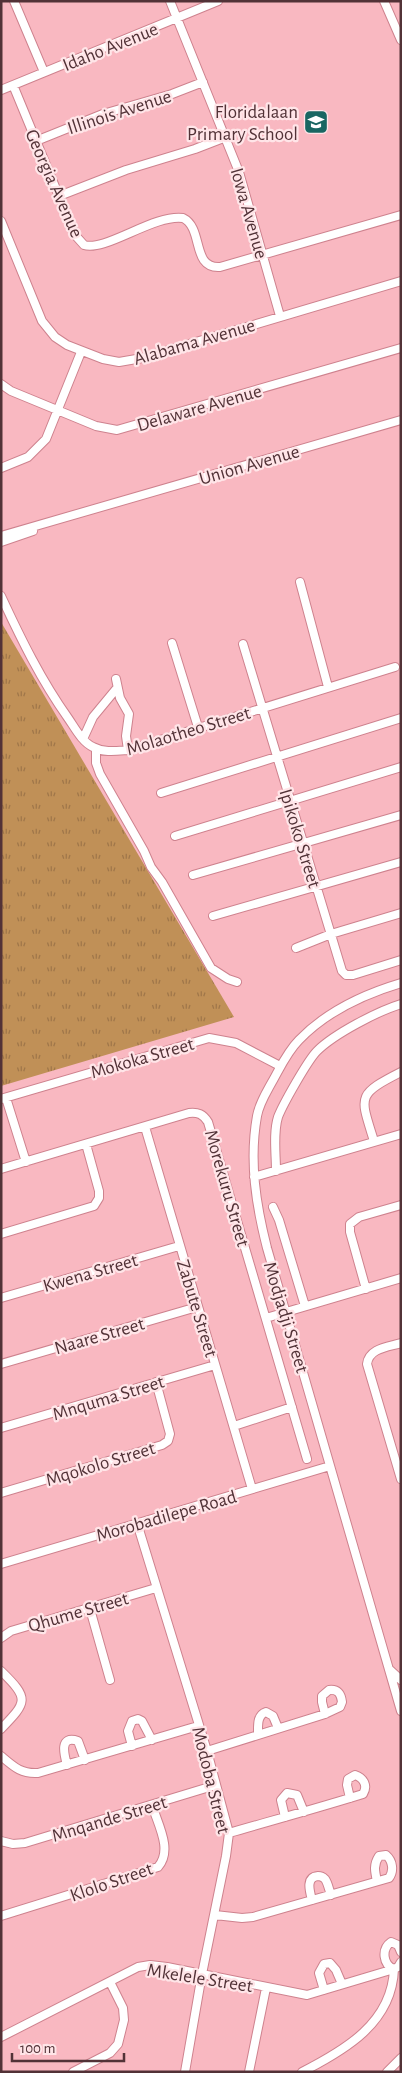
<svg xmlns="http://www.w3.org/2000/svg" width="402" height="2073" viewBox="0 0 402 2073" font-family="'Alegreya Sans',sans-serif">
  <style>
    .grass { fill: url(#grass-tufts) }
    .lines { fill: none; stroke-linecap: round; stroke-linejoin: round }
    .minor-casing { stroke: #ce828e; stroke-width: 10 }
    .minor { stroke: #fff; stroke-width: 8 }
    .labels { text-anchor: middle; stroke-width: 4.5; stroke-linejoin: round; paint-order: stroke }
    .street-label { font-size: 19px; fill: #523237; stroke: #ffe5e8 }
    .poi-label { font-size: 19px; fill: #523237; stroke: #ffe5e8; text-anchor: end }
  </style>
  <defs>
    <pattern id="grass-tufts" width="24" height="20" patternUnits="userSpaceOnUse" patternTransform="scale(1.25)"><rect width="24" height="20" fill="#c09057"/><path d="M3 7l-1-3M5 7V3M7 7l1-3M15 17l-1-3M17 17v-4M19 17l1-3" fill="none" stroke="#9f7649"/></pattern>
  </defs>
  <rect width="100%" height="100%" fill="#f9b8c1"/>
  <path class="grass" d="M1,622L234,1017L1,1086Z"/>
  <g class="lines">
    <defs>
      <path id="minor" d="M14,1L44,72
        M170,1L239,172L280,316
        M384,1L401,40
        M13,85L75,235L84,245C105,252 154,214 183,218C204,228 191,269 220,267L401,215
        M1,90L218,1
        M36,141L103,114L172,94L203,82
        M59,196L126,170L195,149L226,137
        M1,221L42,321L55,337L67,345L103,359L119,362L142,358L401,281
        M1,384L11,391L96,426L117,430L401,348
        M1,468L28,457L46,439L81,352
        M1,536L401,420
        M1,542L33,531
        M300,582L328,687
        M1,596C21,639 41,680 68,718C75,728 82,742 93,747C104,753 116,751 128,750L395,667
        M172,643L198,727
        M243,644L342,971L346,975H353L401,960
        M116,679L120,698L129,714L126,736L128,750
        M83,739L93,717L117,688
        M96,749V763L100,774L144,851L151,867L162,882L211,968L228,979L237,982
        M161,793L401,718
        M175,836L401,767
        M193,875L401,815
        M213,916L401,862
        M296,948L331,934L401,913
        M401,983C364,994 326,1012 299,1040C287,1052 280,1068 272,1082C266,1093 259,1104 257,1116C249,1161 256,1205 267,1248L401,1711
        M6,1098L26,1162
        M1,1099L209,1038L236,1043L280,1066
        M145,1127L252,1489
        M374,1141C360,1096 356,1095 401,1072
        M1,1169L189,1113C198,1112 203,1114 208,1122L307,1459
        M276,1171C276,1154 273,1133 278,1117C283,1104 308,1060 317,1051C334,1034 378,1011 401,1004
        M254,1177L401,1134
        M273,1207L279,1220L305,1306
        M1,1234L94,1206L99,1198V1191L86,1144
        M366,1289L350,1232V1224L359,1217L401,1205
        M1,1298L179,1246
        M266,1318L401,1278
        M401,1343C388,1347 369,1348 367,1364L401,1479
        M1,1364L197,1307
        M234,1426L292,1407
        M1,1428L215,1365
        M1,1493L162,1445L168,1441L170,1434L156,1382
        M137,1523L207,1751L229,1833L226,1856L202,1974L185,2072
        M1,1564L330,1466
        M90,1609L110,1680
        M1,1638L11,1631L156,1588
        M390,1670L401,1680
        M1,1671C30,1699 27,1702 1,1729
        M258,1734C258,1725 257,1715 266,1712L273,1716L278,1728
        M132,1746L128,1731L132,1721L138,1719L142,1721L152,1740
        M207,1751L325,1714L340,1707L342,1702C341,1694 338,1689 329,1690L322,1696V1702L325,1714
        M1,1756C14,1767 21,1774 38,1773L198,1726
        M67,1765C64,1754 59,1735 78,1741L85,1760
        M285,1817L281,1800L287,1793L297,1795L304,1812
        M229,1833C274,1820 318,1808 363,1794C368,1786 364,1778 355,1775L348,1779L347,1785L350,1798
        M1,1841L13,1844L25,1843L216,1785
        M312,1900C310,1892 305,1877 318,1876C321,1876 323,1877 325,1879C328,1883 329,1890 331,1895
        M215,1915L242,1918L253,1917L389,1878C394,1871 393,1861 386,1855L379,1856C373,1865 375,1872 377,1881
        M1,1916L158,1867C173,1850 158,1825 152,1805
        M394,1969C383,1965 381,1949 391,1942L398,1945L401,1952
        M324,1990L319,1973L324,1964L330,1963L336,1970L342,1984
        M1,2037L138,1967L150,1965L167,1967L307,1995L394,1969L398,1967L401,1962
        M73,2072L110,2053L118,2044L124,2020L123,2008L110,1982
        M249,2072L266,1988
        M302,2072C345,2050 392,2023 394,1969
        M387,2072L401,2058"/>
    </defs>
    <use href="#minor" class="minor-casing"/>
    <use href="#minor" class="minor"/>
  </g>
  <defs>
    <symbol id="school-square" viewBox="-11 -11 22 22"><rect x="-9" y="-9" width="18" height="18" rx="4" fill="#196662" stroke="#ffe5e8"/><path d="M0-5L7-2L0 1L-7-2ZM-4 1L0 2.5L4 1V4Q0 6-4 4Z" fill="#fff"/></symbol>
  </defs>
  <g fill-rule="evenodd">
    <use href="#school-square" x="302" y="108" width="28" height="28"/>
  </g>
  <g class="labels">
    <g class="street-label">
      <text transform="translate(110 46) rotate(-22)" y="7">Idaho Avenue</text>
      <text transform="translate(119 111) rotate(-18)" y="7">Illinois Avenue</text>
      <text transform="translate(55 183) rotate(66)" y="7">Georgia Avenue</text>
      <text transform="translate(250 213) rotate(74)" y="7">Iowa Avenue</text>
      <text transform="translate(194 341) rotate(-16)" y="7">Alabama Avenue</text>
      <text transform="translate(199 407) rotate(-16)" y="7">Delaware Avenue</text>
      <text transform="translate(249 464) rotate(-16)" y="7">Union Avenue</text>
      <text transform="translate(188 730) rotate(-17)" y="7">Molaotheo Street</text>
      <text transform="translate(301 838) rotate(73)" y="7">Ipikoko Street</text>
      <text transform="translate(142 1057) rotate(-16)" y="7">Mokoka Street</text>
      <text transform="translate(228 1188) rotate(74)" y="7">Morekuru Street</text>
      <text transform="translate(90 1272) rotate(-16)" y="7">Kwena Street</text>
      <text transform="translate(198 1308) rotate(73)" y="7">Zabute Street</text>
      <text transform="translate(287 1317) rotate(73)" y="7">Modjadji Street</text>
      <text transform="translate(99 1335) rotate(-16)" y="7">Naare Street</text>
      <text transform="translate(108 1397) rotate(-17)" y="7">Mnquma Street</text>
      <text transform="translate(100 1463) rotate(-17)" y="7">Mqokolo Street</text>
      <text transform="translate(166 1515) rotate(-16)" y="7">Morobadilepe Road</text>
      <text transform="translate(78 1611) rotate(-16)" y="7">Qhume Street</text>
      <text transform="translate(212 1780) rotate(76)" y="7">Modoba Street</text>
      <text transform="translate(109 1818) rotate(-17)" y="7">Mnqande Street</text>
      <text transform="translate(111 1881) rotate(-19)" y="7">Klolo Street</text>
      <text transform="translate(200 1977) rotate(9)" y="7">Mkelele Street</text>
    </g>
    <g class="poi-label">
      <text x="298" y="118">Floridalaan<tspan x="298" dy="22">Primary School</tspan></text>
    </g>
  </g>
  <rect width="402" height="2073" fill="none" stroke="#523237" stroke-width="5"/>
  <path d="M12 2053v8h112v-8" fill="none" stroke="#523237" stroke-width="2.5"/>
  <text x="20" y="2053" font-size="15" fill="#523237" stroke="#ffe5e8" stroke-width="4" paint-order="stroke">100 m</text>
</svg>
